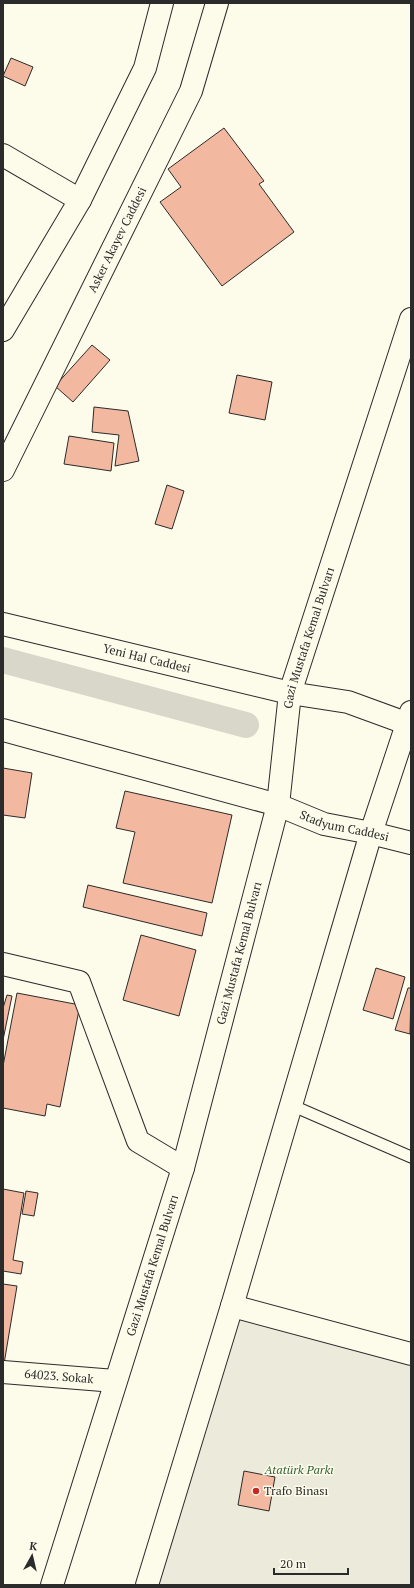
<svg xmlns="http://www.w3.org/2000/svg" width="414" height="1588" viewBox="0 0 414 1588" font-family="'PT Serif',serif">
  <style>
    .green { fill: #ecebdb; stroke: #74746e }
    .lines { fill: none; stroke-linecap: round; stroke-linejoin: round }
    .canal { stroke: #d8d7c9; stroke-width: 26 }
    .building { fill: #f2b8a0; stroke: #2b2b2b }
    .lane-casing { stroke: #2b2b2b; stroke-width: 13 }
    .street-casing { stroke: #2b2b2b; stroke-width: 24 }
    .secondary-casing { stroke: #2b2b2b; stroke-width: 24 }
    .highway-casing { stroke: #2b2b2b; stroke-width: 24 }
    .lane { stroke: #fdfbea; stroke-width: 11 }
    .street { stroke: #fdfbea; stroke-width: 22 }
    .secondary { stroke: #fdfbea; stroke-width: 22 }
    .highway { stroke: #fdfbea; stroke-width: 22 }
    .poi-dot { fill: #c62828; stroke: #fdfbea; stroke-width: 1.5 }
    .labels { text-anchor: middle; stroke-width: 3; stroke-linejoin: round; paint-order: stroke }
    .street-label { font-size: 12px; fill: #2b2b2b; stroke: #fdfbea }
    .park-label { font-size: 12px; font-style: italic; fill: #34623c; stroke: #fdfbea }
    .poi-label { font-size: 12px; fill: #2b2b2b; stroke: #fdfbea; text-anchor: start }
  </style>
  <rect width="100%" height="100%" fill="#fdfbea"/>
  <path class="green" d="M232,1306L411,1359V1585H147Z"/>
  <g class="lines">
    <path class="canal" d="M3,660L246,725"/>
  </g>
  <path class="building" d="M11,58L33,67L25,86L3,76Z
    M224,128L264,181L259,184L294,232L222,286L160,202L181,187L168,169Z
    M92,345L110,360L73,402L55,386Z
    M237,375L272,382L265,420L229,413Z
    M94,407L128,411L139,461L115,466L119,435L92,432Z
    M69,436L114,443L111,471L64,464Z
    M167,485L184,491L172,529L155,524Z
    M3,768L32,773L25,818L3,815Z
    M125,791L232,815L212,903L123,883L135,832L116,828Z
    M88,885L207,913L202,936L83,907Z
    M141,935L196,950L179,1016L123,1000Z
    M376,968L405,977L393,1019L363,1010Z
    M408,988H411L410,1034L395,1030Z
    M17,993L80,1005L60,1107L47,1104L45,1116L3,1108V1066Z
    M7,995L12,996L3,1040V1008Z
    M3,1189L24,1193L13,1260L23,1262L21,1274L3,1271Z
    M26,1191L38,1193L34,1216L22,1214Z
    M3,1284L17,1286L4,1364H3Z
    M244,1471L275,1477L269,1511L238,1505Z"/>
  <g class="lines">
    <defs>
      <path id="lane" d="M291,1105L411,1157"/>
      <g id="street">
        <path d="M3,155L80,200"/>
        <path d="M3,964L79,982L138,1141L183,1168"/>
        <path d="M232,1306L411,1354"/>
        <path id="s1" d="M3,1372L115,1381"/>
      </g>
      <g id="secondary">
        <path d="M3,330L80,200L145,68L162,3"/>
        <path id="s2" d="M3,470L191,91L217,3"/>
        <path id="s3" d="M3,624L290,693L348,702L411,725"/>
        <path id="s4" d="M3,730L278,805L324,824L371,833L411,843"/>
      </g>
      <g id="highway">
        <path id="s5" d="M52,1585L183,1168L278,805L290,693L411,319"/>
        <path d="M147,1585L232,1306L371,833L411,712"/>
      </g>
    </defs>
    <use href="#lane" class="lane-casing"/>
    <use href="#street" class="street-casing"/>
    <use href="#secondary" class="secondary-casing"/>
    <use href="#highway" class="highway-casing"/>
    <use href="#lane" class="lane"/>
    <use href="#street" class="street"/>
    <use href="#secondary" class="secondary"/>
    <use href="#highway" class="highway"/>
  </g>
  <circle class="poi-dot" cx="256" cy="1491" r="4"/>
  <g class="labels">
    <g class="street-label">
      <text dy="4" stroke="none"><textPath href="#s2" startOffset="257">Asker Akayev Caddesi</textPath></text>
      <text dy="4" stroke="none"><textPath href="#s5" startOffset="983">Gazi Mustafa Kemal Bulvarı</textPath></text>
      <text dy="4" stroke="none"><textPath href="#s3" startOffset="148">Yeni Hal Caddesi</textPath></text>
      <text dy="4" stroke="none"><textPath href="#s4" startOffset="355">Stadyum Caddesi</textPath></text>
      <text dy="4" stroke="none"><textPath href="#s5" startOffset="659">Gazi Mustafa Kemal Bulvarı</textPath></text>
      <text dy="4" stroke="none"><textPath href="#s5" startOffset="335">Gazi Mustafa Kemal Bulvarı</textPath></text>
      <text dy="4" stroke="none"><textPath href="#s1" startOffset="56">64023. Sokak</textPath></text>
    </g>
    <g class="park-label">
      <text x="299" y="1474">Atatürk Parkı</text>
    </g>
    <g class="poi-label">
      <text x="264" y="1495">Trafo Binası</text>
    </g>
  </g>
  <rect width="414" height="1588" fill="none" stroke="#2b2b2b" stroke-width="8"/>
  <g transform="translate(32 1556) rotate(8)" stroke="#fdfbea" stroke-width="3" paint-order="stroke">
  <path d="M0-3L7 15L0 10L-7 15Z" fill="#2b2b2b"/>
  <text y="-6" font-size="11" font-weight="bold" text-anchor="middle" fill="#2b2b2b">K</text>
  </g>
  <path d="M274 1568v6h74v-6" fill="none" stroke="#2b2b2b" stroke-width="2"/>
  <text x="280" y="1568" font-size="12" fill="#2b2b2b" stroke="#fdfbea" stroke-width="3" paint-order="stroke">20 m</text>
</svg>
